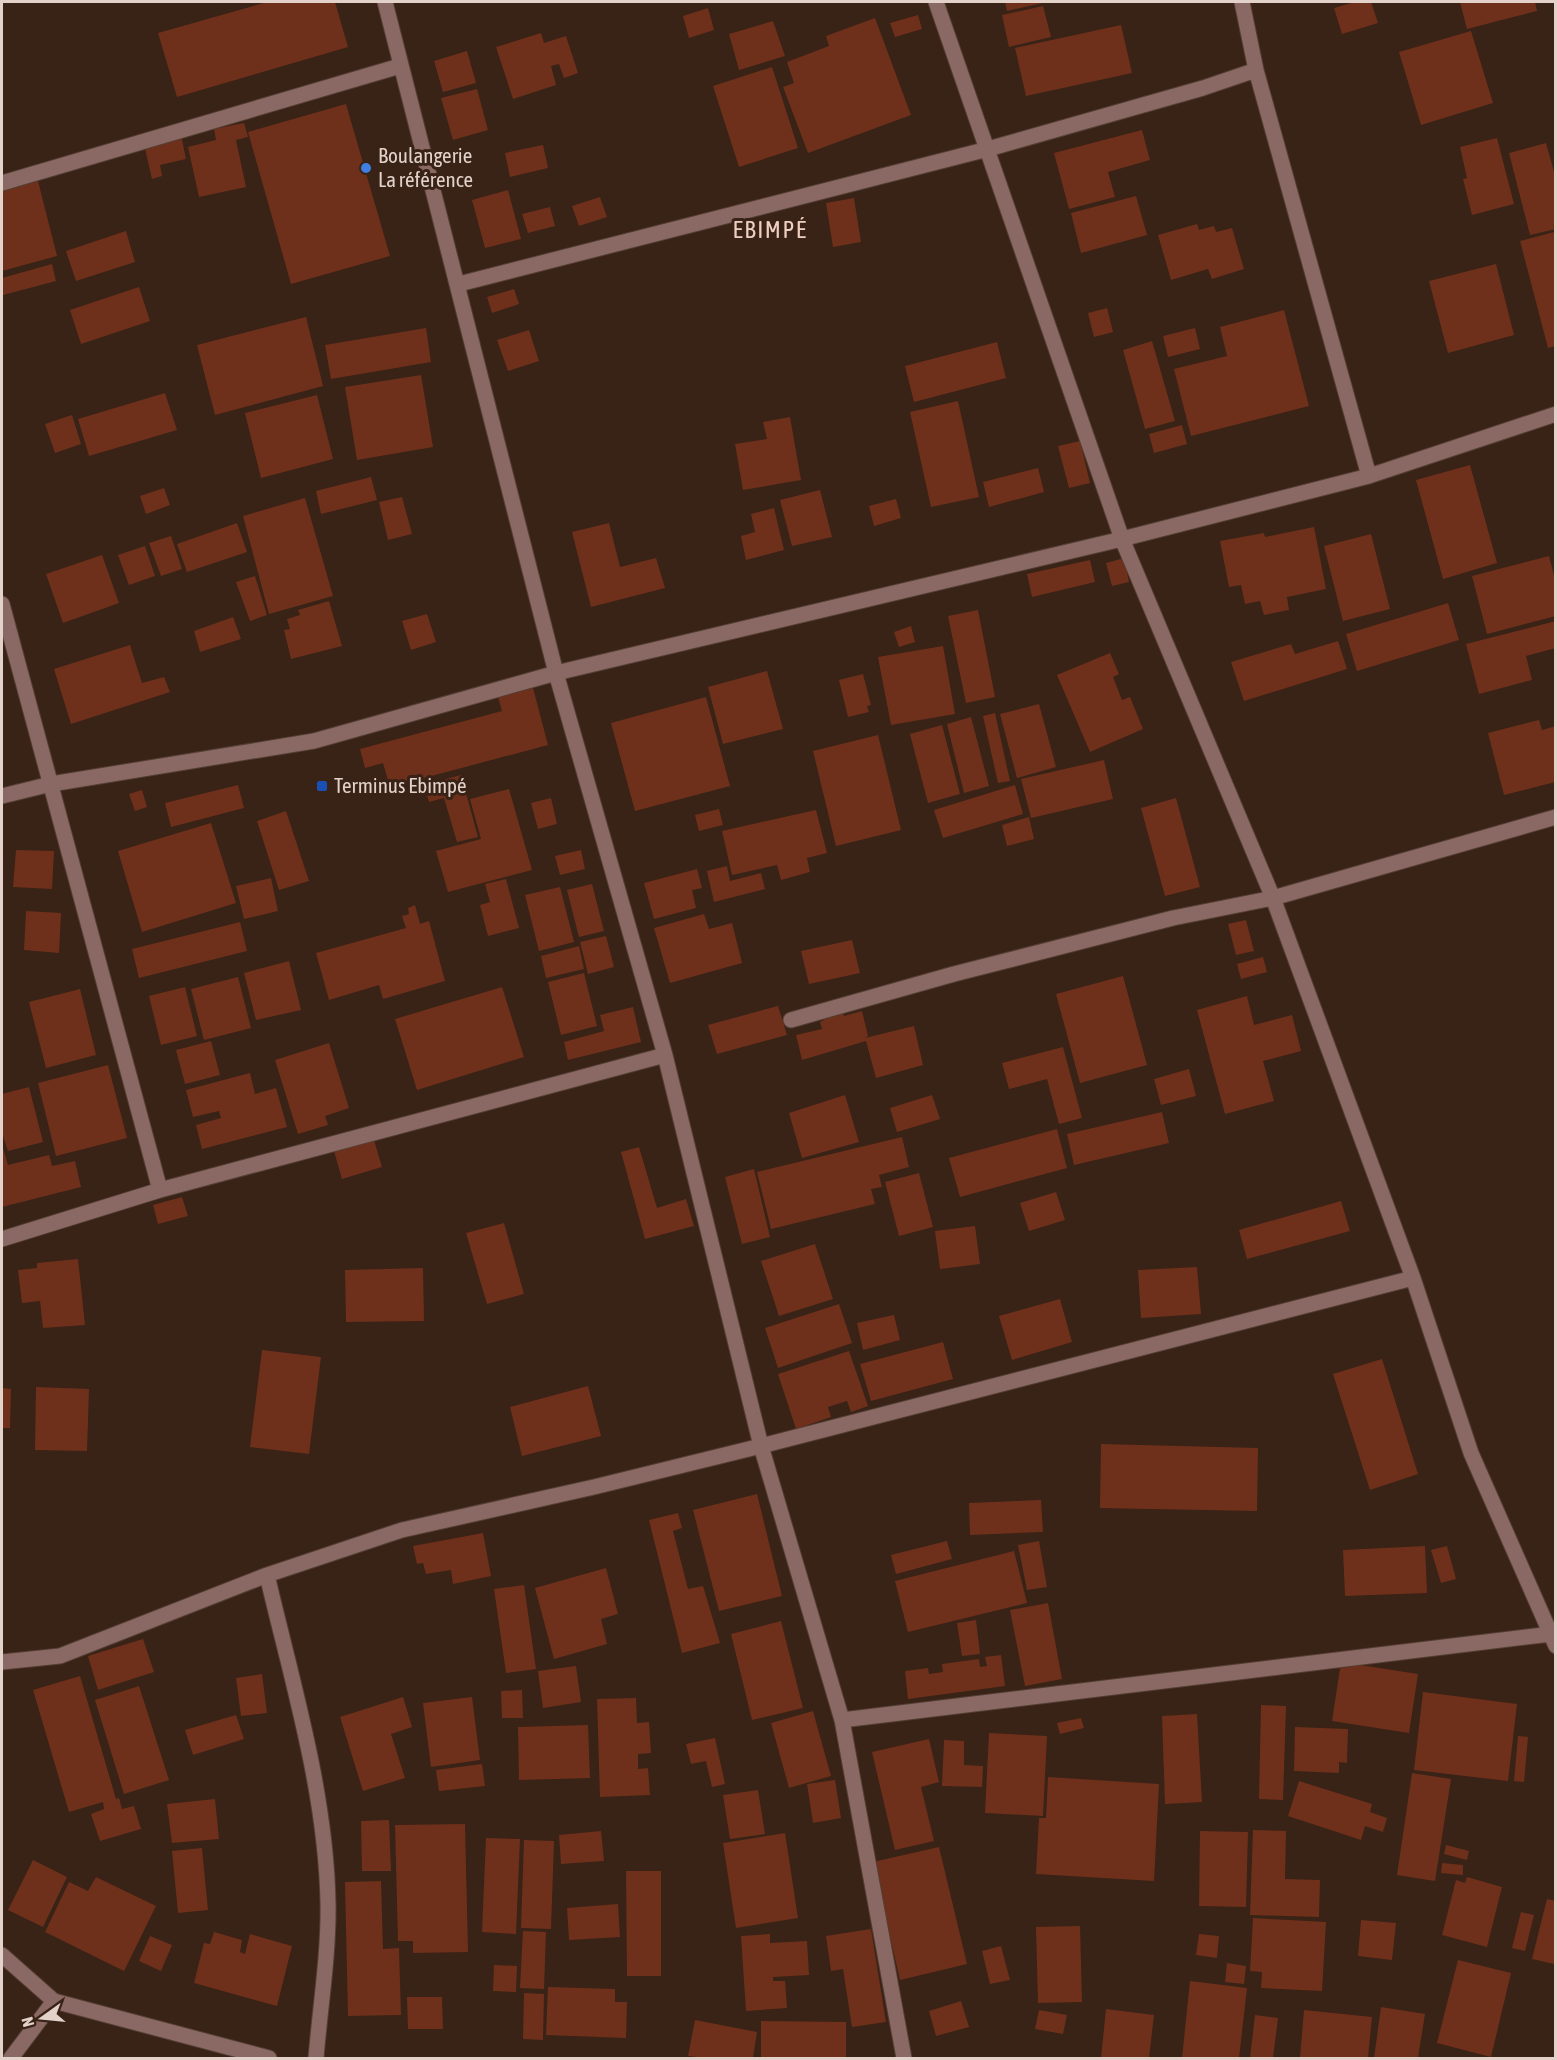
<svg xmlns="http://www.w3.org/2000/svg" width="1557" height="2060" viewBox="0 0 1557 2060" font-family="'Asap Condensed',sans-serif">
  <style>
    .building { fill: #6e301b }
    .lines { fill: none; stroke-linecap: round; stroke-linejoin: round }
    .minor-casing { stroke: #543e33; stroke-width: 17 }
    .minor { stroke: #8a6964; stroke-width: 15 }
    .shop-dot { fill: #3f7fe0; stroke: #392216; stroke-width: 2 }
    .transit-dot { fill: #1a4fb4; stroke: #392216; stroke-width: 2 }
    .labels { text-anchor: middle; stroke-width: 6; stroke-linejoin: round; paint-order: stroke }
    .poi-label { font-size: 21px; fill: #e2d2ca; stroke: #392216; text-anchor: start }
    .quarter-label { font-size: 24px; letter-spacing: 1.5px; fill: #efcfc0; stroke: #392216 }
  </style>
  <rect width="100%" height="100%" fill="#392216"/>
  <path class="building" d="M267,2H335L348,47L177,97L158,33Z
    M1005,2H1047L1007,11Z
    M1355,2H1371L1378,23L1342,34L1334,8Z
    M1460,2H1535L1537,11L1467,29Z
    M1043,6L1051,37L1009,47L1002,15Z
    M708,8L714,30L689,38L683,16Z
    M918,15L922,29L895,37L890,23Z
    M875,18L911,115L808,153L783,87L794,83L787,62L829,46L826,36Z
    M773,21L785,56L739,70L729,34Z
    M1121,25L1132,73L1026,96L1015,48Z
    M1471,31L1493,103L1421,125L1399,52Z
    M541,33L544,43L566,36L578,73L564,78L559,64L551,66L556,85L513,99L496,47Z
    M467,51L476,83L443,92L434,61Z
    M772,67L798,148L739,167L713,86Z
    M477,89L488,130L453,140L441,98Z
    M346,104L390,256L291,284L248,132Z
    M244,123L248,137L236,140L246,187L199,197L188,147L216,140L214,129Z
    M1142,130L1150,160L1108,172L1115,197L1069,209L1054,153Z
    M181,135L186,159L160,165L162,176L152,179L144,144Z
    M1497,138L1514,204L1472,215L1463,179L1467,178L1460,147Z
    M1546,143L1556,179V229L1530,235L1509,153Z
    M543,145L548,168L510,177L505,153Z
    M38,181L57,256L2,271V191Z
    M508,190L521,239L485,248L472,200Z
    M1136,196L1147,235L1081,253L1071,213Z
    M600,197L607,217L579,226L572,206Z
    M854,198L861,242L833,247L826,203Z
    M550,207L555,226L528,233L522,214Z
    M1197,224L1199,230L1214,226L1216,232L1232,228L1244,269L1212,279L1208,269L1171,280L1158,235Z
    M126,231L135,262L76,281L66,251Z
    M1554,232L1556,346L1548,348L1520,241Z
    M52,264L56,281L3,295L2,278Z
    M1496,264L1514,335L1448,353L1429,281Z
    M139,287L150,321L81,344L70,310Z
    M514,289L519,304L492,313L487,297Z
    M1107,308L1113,332L1094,337L1088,313Z
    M1284,310L1309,406L1191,436L1174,369L1227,356L1220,327Z
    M306,317L323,386L215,415L197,345Z
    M426,328L431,362L331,379L325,345Z
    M1195,328L1200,349L1168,357L1163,336Z
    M529,330L539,361L508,371L497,340Z
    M1152,341L1175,421L1145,429L1123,350Z
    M997,342L1006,378L914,402L905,366Z
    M421,375L433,447L357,460L345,387Z
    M165,393L177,430L89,456L78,419Z
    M317,395L333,459L261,478L245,413Z
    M958,401L979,497L931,507L910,412Z
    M72,415L81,444L55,453L45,424Z
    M790,417L801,480L743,490L735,444L767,439L763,422Z
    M1182,425L1187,444L1154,453L1149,434Z
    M1080,441L1090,483L1069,488L1058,446Z
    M1470,465L1497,563L1443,579L1416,480Z
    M1038,468L1044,492L989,507L983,482Z
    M371,477L377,500L321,514L316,491Z
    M164,488L170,505L146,514L140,496Z
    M820,490L832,537L792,546L780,500Z
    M402,497L412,534L388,540L379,502Z
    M305,498L333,596L269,614L243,516Z
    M896,499L901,518L874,526L869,506Z
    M774,508L784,550L746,560L741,536L755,532L751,514Z
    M237,523L247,552L187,572L177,544Z
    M609,523L620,567L656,558L665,588L591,607L572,532Z
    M1314,527L1326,589L1287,597L1289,610L1264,615L1260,601L1245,604L1241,585L1229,587L1220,541L1264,533L1265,537Z
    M1371,534L1390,609L1343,621L1324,546Z
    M171,536L182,569L161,576L149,543Z
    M145,546L155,576L129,585L118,555Z
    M102,555L119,603L63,623L46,574Z
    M1549,556L1556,583V616L1487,634L1472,576Z
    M1124,558L1129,582L1112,586L1106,563Z
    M1090,560L1095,582L1032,597L1027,574Z
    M255,576L267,615L250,621L236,582Z
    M329,601L342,646L291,659L284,630L290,629L287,619L300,615L298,610Z
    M1448,603L1459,640L1357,671L1346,634Z
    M978,610L995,697L966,703L948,616Z
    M427,614L436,642L411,650L402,621Z
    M233,617L241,639L200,652L194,631Z
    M1556,621V648L1526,656L1532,680L1479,694L1466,644Z
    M911,626L915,642L899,647L894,632Z
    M1338,641L1347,669L1244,701L1231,662L1291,644L1295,654Z
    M130,645L142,683L164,677L170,692L71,724L54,669Z
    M943,646L955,714L891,725L878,657Z
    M1110,653L1119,674L1113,677L1122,700L1130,697L1143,729L1090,752L1057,675Z
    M767,671L783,729L723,744L708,687Z
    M863,674L871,705L867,706L869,712L848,717L839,680Z
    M533,688L548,745L390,787L383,763L365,768L360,749L502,711L498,697Z
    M706,697L730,786L635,811L611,723Z
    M1039,704L1056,767L1017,778L1000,714Z
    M995,713L1010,781L998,783L983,716Z
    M971,717L989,786L964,793L947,724Z
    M1539,720L1542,730L1556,726L1555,782L1504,795L1488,733Z
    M942,725L960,794L928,803L910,734Z
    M878,735L901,830L836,846L813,751Z
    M1104,760L1113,799L1031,818L1021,779Z
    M461,775L478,837L457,842L444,798L429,802L424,785Z
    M238,785L244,808L171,827L165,803Z
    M1015,785L1023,814L943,838L934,810Z
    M509,789L532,870L448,892L436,851L481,839L470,799Z
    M142,790L147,807L135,811L129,794Z
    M551,798L557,824L538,829L531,803Z
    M1176,798L1200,887L1165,896L1141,808Z
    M719,809L723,825L699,831L695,815Z
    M816,810L827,853L807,858L810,872L781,880L777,865L732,875L722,831Z
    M286,811L309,881L279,890L257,821Z
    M1029,817L1034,839L1007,846L1002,825Z
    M211,823L236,903L142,932L118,851Z
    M16,850L54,851L52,889L13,887Z
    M581,850L585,869L560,875L555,856Z
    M727,866L730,881L761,873L765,889L714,902L707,871Z
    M697,869L702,888L692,890L696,908L654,919L644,883Z
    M271,878L278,911L244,919L236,886Z
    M506,879L519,928L488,936L480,905L490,902L485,884Z
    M592,884L604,931L579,937L567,890Z
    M560,887L574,942L539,951L525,895Z
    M415,905L420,924L429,921L445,981L383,999L379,985L329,1000L316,953L406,928L402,916L409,914L408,908Z
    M26,911L61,913L59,953L24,950Z
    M704,914L709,929L732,923L742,963L670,983L654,928Z
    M1246,920L1254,951L1236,955L1228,924Z
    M240,922L247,951L139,978L132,949Z
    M606,936L614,967L588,974L580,942Z
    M852,940L860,973L809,984L801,951Z
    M579,946L584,969L546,978L541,956Z
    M1263,957L1267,972L1241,979L1237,964Z
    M289,961L301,1010L256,1020L244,973Z
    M584,973L597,1026L561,1035L548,982Z
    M1123,976L1147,1065L1080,1083L1056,994Z
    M238,977L251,1028L204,1040L191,989Z
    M185,987L197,1036L161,1045L149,996Z
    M502,987L524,1057L417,1090L395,1019Z
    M80,989L96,1055L46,1068L29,1002Z
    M1247,996L1254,1025L1292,1015L1301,1051L1263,1061L1274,1101L1225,1114L1197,1010Z
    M778,1006L787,1035L717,1054L708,1025Z
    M633,1007L641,1042L568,1060L564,1042L604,1031L600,1015Z
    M842,1010L844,1016L862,1011L868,1036L865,1038L914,1026L923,1065L876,1078L866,1041L802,1060L796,1035L822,1029L820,1022L824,1020L823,1014Z
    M211,1041L220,1075L185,1084L176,1050Z
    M329,1043L349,1108L325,1116L328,1125L298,1134L275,1060Z
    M1063,1047L1082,1118L1059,1124L1047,1079L1009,1089L1002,1063Z
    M108,1065L127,1138L56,1156L38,1083Z
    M1189,1069L1196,1096L1161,1105L1154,1079Z
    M250,1073L255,1094L276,1088L287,1127L202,1149L196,1125L221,1118L219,1111L193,1117L186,1090Z
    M29,1087L43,1142L8,1151L2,1133V1094Z
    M845,1095L859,1142L802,1158L789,1113Z
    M932,1095L940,1119L897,1132L890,1108Z
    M1162,1112L1169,1143L1074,1165L1067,1134Z
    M1057,1129L1067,1168L960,1197L949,1158Z
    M902,1137L909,1167L879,1175L882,1187L871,1189L875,1204L771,1229L757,1172Z
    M374,1140L382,1167L342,1179L334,1151Z
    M2,1145L8,1165L49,1155L52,1166L75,1161L81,1187L2,1207Z
    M639,1147L657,1208L686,1199L694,1226L645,1239L621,1152Z
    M754,1169L770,1237L742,1244L725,1177Z
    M919,1173L933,1227L899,1236L885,1182Z
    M1056,1192L1065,1220L1029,1231L1020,1203Z
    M182,1197L188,1216L158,1224L153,1205Z
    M1341,1201L1350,1231L1247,1259L1239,1230Z
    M504,1223L524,1294L487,1304L466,1233Z
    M975,1226L980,1264L940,1269L935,1231Z
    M815,1244L833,1299L779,1316L761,1261Z
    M78,1259L85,1325L43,1328L40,1301L22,1303L18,1270L37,1268V1263Z
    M1197,1267L1201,1314L1141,1318L1138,1270Z
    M423,1268L424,1321L346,1322L345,1270Z
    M1060,1299L1072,1342L1012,1360L999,1316Z
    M839,1304L852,1343L778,1368L765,1328Z
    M894,1315L900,1340L863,1350L857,1323Z
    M943,1342L953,1379L871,1401L860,1364Z
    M262,1350L321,1357L309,1454L250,1447Z
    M849,1351L868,1406L851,1412L847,1401L828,1407L831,1417L796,1429L778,1374Z
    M1382,1359L1418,1474L1370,1490L1333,1374Z
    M588,1386L601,1436L522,1456L510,1407Z
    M36,1387L89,1389L87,1451L35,1450Z
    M2,1388L11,1389L10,1428H2Z
    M1101,1444L1258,1448L1257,1511L1100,1508Z
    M757,1494L782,1596L719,1611L693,1510Z
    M1041,1500L1043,1532L970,1535L969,1503Z
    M678,1513L682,1528L673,1531L688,1589L703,1586L720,1643L682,1653L649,1520Z
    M483,1533L491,1576L453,1584L451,1570L426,1574L423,1563L417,1564L413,1546Z
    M947,1541L952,1559L896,1574L891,1555Z
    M1039,1541L1047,1587L1027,1590L1018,1545Z
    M1425,1546L1427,1593L1345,1596L1343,1550Z
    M1447,1546L1456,1579L1441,1583L1431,1550Z
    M1014,1551L1027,1603L908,1632L895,1581Z
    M606,1568L618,1614L601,1619L607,1644L554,1659L535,1588Z
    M524,1585L536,1669L506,1673L494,1589Z
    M1048,1603L1062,1679L1025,1686L1010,1610Z
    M976,1620L980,1654L962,1656L957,1623Z
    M781,1621L803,1708L752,1720L731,1634Z
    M143,1639L154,1672L98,1690L88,1656Z
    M1001,1655L1005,1686L908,1699L905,1671L928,1668L929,1674L943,1672L942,1664L979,1659L980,1667L987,1666L985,1657Z
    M1341,1662L1418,1674L1409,1733L1332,1721Z
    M576,1666L581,1702L543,1708L538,1671Z
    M262,1674L267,1713L241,1716L236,1678Z
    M80,1676L116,1799L119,1798L122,1809L134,1806L141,1829L100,1841L91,1814L104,1809L103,1802L69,1812L33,1690Z
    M139,1686L169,1780L124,1794L95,1700Z
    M522,1690L523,1718H502L501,1691Z
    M1423,1692L1517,1704L1508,1781L1414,1770Z
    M403,1697L412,1727L391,1734L405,1778L363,1791L340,1717Z
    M472,1697L480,1760L431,1767L423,1703Z
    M636,1698L637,1723L649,1722L651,1753L638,1754V1769L648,1768L650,1795L600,1797L597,1699Z
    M1261,1705L1286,1706L1283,1800L1259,1799Z
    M813,1711L831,1776L789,1788L771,1723Z
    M1197,1714L1202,1802L1165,1804L1162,1716Z
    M236,1715L244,1739L193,1755L185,1730Z
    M1081,1718L1084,1728L1060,1734L1057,1723Z
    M588,1725L590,1778L519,1780L518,1727Z
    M1295,1727L1348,1729L1347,1763L1339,1762V1773L1294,1771Z
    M989,1733L1047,1736L1043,1816L985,1813Z
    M1518,1736L1528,1737L1524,1782L1514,1781Z
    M715,1738L725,1784L712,1787L706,1761L691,1764L686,1744Z
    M929,1739L939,1782L921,1787L934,1841L895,1850L872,1752Z
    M944,1740L964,1741V1765L983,1766L982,1787L942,1786Z
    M482,1764L485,1786L439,1791L436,1770Z
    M1412,1773L1451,1779L1435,1881L1397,1875Z
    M1048,1777L1159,1784L1154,1881L1036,1874L1039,1818H1046Z
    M835,1780L841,1818L813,1823L807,1784Z
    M1299,1781L1372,1804L1370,1812L1387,1818L1383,1832L1365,1826L1361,1840L1288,1816Z
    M758,1790L765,1834L730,1839L723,1795Z
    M215,1799L219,1839L172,1843L167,1804Z
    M389,1820L391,1871H362L361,1821Z
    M465,1824L468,1952L413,1953V1941H398L395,1825Z
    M1253,1830L1286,1831L1285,1879L1320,1880L1319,1917L1250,1915Z
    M601,1831L604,1861L561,1864L559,1835Z
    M1200,1831L1248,1832L1246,1907L1199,1906Z
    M785,1833L798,1918L736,1928L723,1843Z
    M486,1838L520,1839L516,1934L482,1932Z
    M524,1840L554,1841L551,1929L521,1928Z
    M1446,1845L1469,1851L1467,1860L1444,1854Z
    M939,1847L967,1964L900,1980L873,1862Z
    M202,1848L208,1910L178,1913L172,1851Z
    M33,1860L67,1877L43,1927L8,1910Z
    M1442,1863L1463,1865V1875L1441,1873Z
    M626,1871H661V1976H627Z
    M96,1877L156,1906L124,1971L45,1932L69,1882L88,1891Z
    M1467,1877L1502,1887L1487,1947L1442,1935L1456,1880L1465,1883Z
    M381,1881L383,1949L399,1948L401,2015L348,2016L345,1882Z
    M1547,1899L1556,1901L1554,1964L1532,1959Z
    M618,1904L620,1937L569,1940L567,1908Z
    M1521,1912L1534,1915L1525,1951L1512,1948Z
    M1253,1918L1326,1922L1322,1991L1261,1988L1262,1972L1250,1971Z
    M1361,1920L1396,1923L1392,1960L1358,1956Z
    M1080,1926L1082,2002L1038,2003L1036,1927Z
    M871,1929L886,2022L852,2027L843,1969L831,1971L826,1936Z
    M523,1931L546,1932L544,1989L520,1988Z
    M214,1932L242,1940L240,1952L245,1954L250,1934L292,1946L277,2006L194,1983L204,1943L210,1944Z
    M770,1934V1943L807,1941L809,1975L773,1977V1981H785L787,2008L746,2011L741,1936Z
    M1199,1934L1219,1936L1217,1958L1196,1955Z
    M150,1936L172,1945L161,1971L139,1961Z
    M1001,1946L1010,1980L990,1984L982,1951Z
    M1458,1960L1511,1973L1491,2057L1437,2043Z
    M1227,1963L1246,1966L1244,1984L1225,1982Z
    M494,1965L517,1966L516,1992L493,1991Z
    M1190,1981L1247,1988L1239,2058H1182Z
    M548,1987L615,1989V2002H627L626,2038L546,2035Z
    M524,1993L544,1994L543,2040L523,2039Z
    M407,1997H442L443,2029H408Z
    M961,2001L969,2027L936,2036L929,2011Z
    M1381,2007L1425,2014L1418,2058H1374Z
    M1106,2009L1154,2015L1149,2058H1101Z
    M1039,2010L1067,2015L1063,2034L1035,2029Z
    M1304,2010L1372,2017L1368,2058H1300Z
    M1255,2015L1278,2018L1273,2058H1250Z
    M695,2020L757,2032L753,2058H705L688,2056Z
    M761,2021L846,2022V2058H761Z"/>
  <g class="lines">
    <defs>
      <path id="minor" d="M385,2L556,673L665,1055L761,1446L842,1720L904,2058
        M936,2L1122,539L1273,898L1413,1278L1471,1453L1556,1646
        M1256,70L1369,476
        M2,183L400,66
        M459,284L988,149L1203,88L1256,70L1242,2
        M2,604L160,1190
        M2,796L51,784L314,741L556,673L1122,539L1369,476L1556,414
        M791,1020L954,974L1173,918L1273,898L1556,817
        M2,1239L160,1190L665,1055
        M267,1575C292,1682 326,1792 328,1903C329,1953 320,2008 316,2058
        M2,1662L60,1656L267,1575L402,1530L594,1487L761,1446L1413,1278
        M842,1720L1551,1634
        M2,1955L54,2001L269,2058
        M11,2058L54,2001"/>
    </defs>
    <use href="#minor" class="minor-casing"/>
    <use href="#minor" class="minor"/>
  </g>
  <circle class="shop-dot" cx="366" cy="168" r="6"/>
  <rect class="transit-dot" x="316" y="780" width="12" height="12" rx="3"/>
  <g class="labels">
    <g class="poi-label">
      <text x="378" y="163">Boulangerie<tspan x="378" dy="24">La référence</tspan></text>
      <text x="334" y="793">Terminus Ebimpé</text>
    </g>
    <g class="quarter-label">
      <text x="770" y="238">EBIMPÉ</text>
    </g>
  </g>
  <rect width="1557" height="2060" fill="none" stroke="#e2d2ca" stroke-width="6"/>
  <g transform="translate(42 2018) rotate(255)" stroke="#392216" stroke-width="4.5" paint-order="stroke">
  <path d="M0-4.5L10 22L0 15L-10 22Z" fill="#e2d2ca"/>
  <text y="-9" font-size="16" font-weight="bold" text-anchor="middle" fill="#e2d2ca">N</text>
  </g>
</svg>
